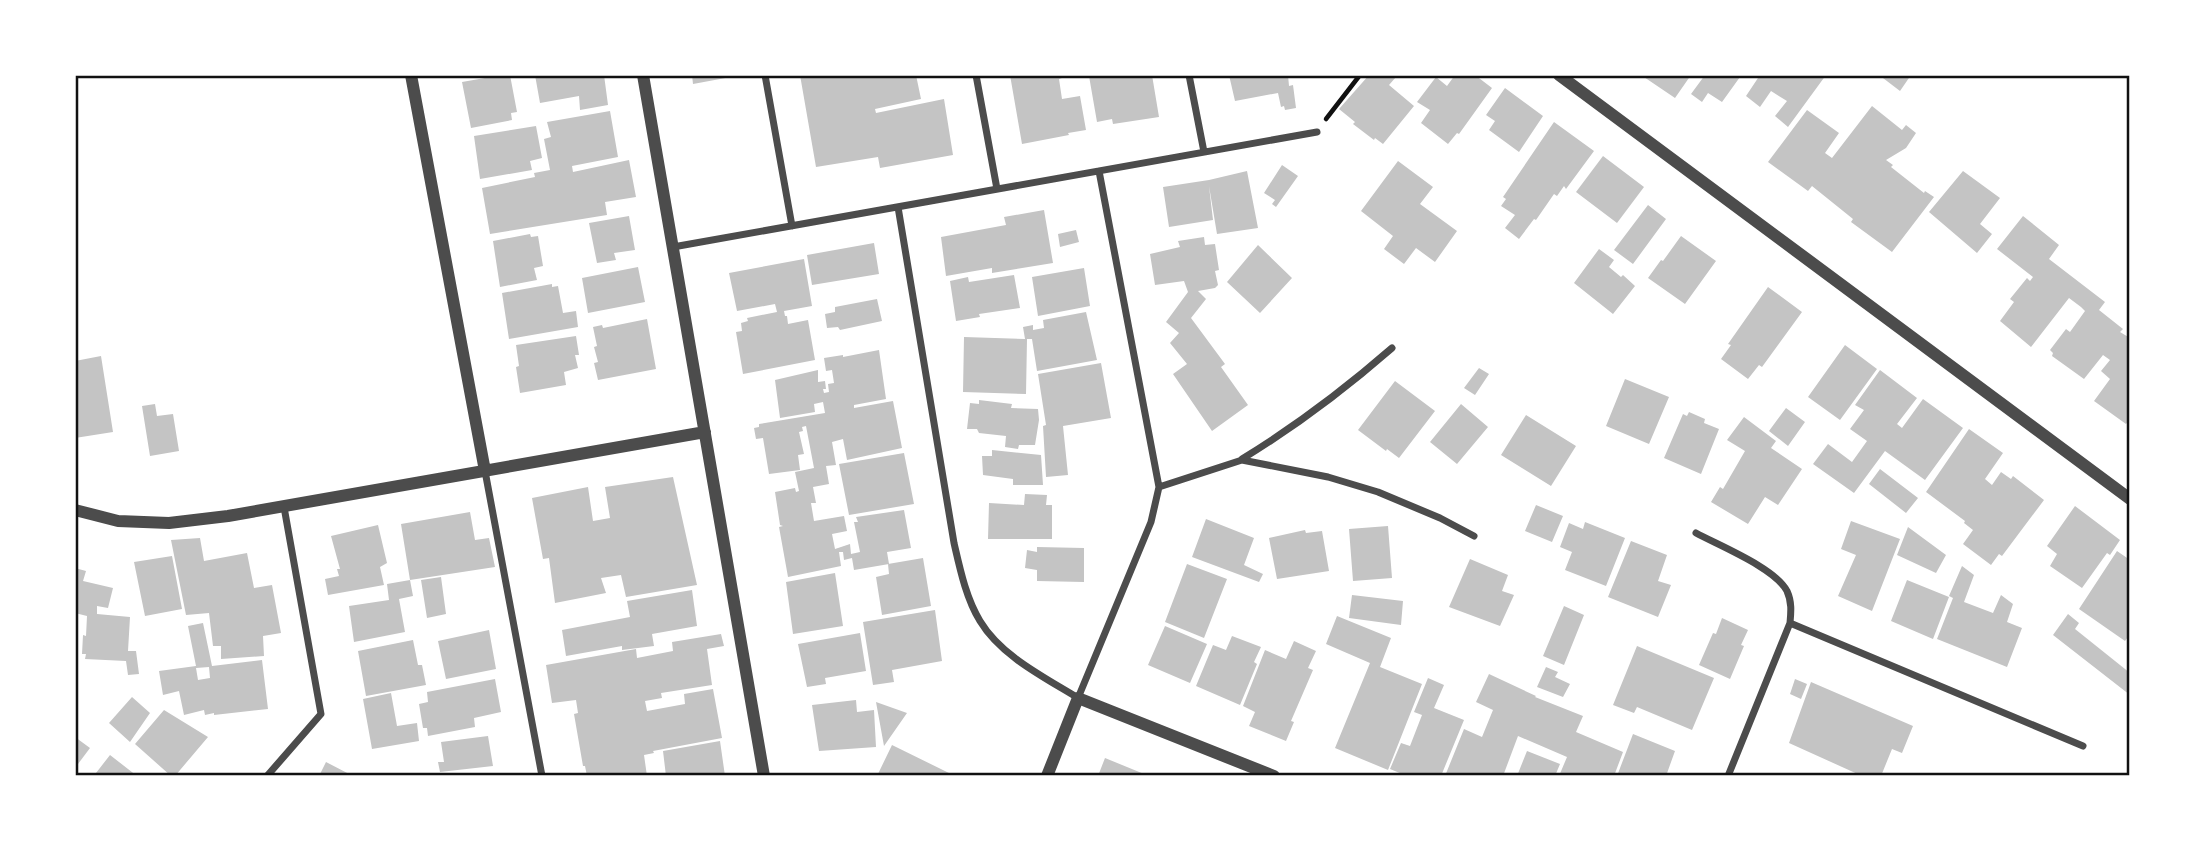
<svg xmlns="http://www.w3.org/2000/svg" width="2205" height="851" viewBox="0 0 2205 851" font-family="'Fira Sans',sans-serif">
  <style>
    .building { fill: #c4c4c4; fill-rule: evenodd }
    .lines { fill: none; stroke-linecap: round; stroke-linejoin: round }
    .path { stroke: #111; stroke-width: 4.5 }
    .minor { stroke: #4c4c4c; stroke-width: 7 }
    .tertiary { stroke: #4c4c4c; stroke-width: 12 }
    .neatline { fill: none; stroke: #111; stroke-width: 2.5 }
  </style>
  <rect width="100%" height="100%" fill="#fff"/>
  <path class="building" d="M502,75H510L517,112L511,113L512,120L471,128L462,82Z
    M535,75H604L608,105L580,110L579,96L540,103Z
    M692,75H731V77L693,84Z
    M800,75H916L921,99L875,109L876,113L944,99L953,155L880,168L878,157L816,167Z
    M1010,75H1071L1059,79L1062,99L1080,96L1086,130L1068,133L1069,135L1022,144Z
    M1152,75L1159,117L1113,124L1112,119L1097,122L1089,76Z
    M1229,75H1288L1289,86L1293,85L1296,108L1285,110L1284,106L1281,107L1278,93L1235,101Z
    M1369,75H1394L1396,77L1389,85L1414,106L1383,144L1375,138L1374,140L1353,124L1355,122L1339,109Z
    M1455,75H1475L1492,88L1459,134L1457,133L1448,144L1421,123L1430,110L1417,102L1436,77L1447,86Z
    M1641,75H1691L1675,98Z
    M1705,75H1738L1740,77L1722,102L1708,93L1702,102L1691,94Z
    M1760,75H1826L1788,127L1775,116L1787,101L1771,91L1760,107L1746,96Z
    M1879,75H1911L1900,91Z
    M1505,88L1543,116L1519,152L1489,130L1495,121L1486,115Z
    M1872,106L1902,130L1906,125L1916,133L1906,148L1886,160L1893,165L1891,167L1924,193L1925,191L1934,197L1892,252L1851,222L1853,219L1812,186L1808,191L1768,162L1807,110L1839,133L1825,153L1832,158Z
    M610,111L618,157L572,166L573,172L629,160L636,197L605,202L607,215L490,234L482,188L535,177L534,173L550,170L544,139L551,137L547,122Z
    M1554,122L1594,151L1566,189L1564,186L1557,196L1554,194L1536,220L1534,219L1519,239L1505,228L1515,215L1501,206L1506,199L1503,197Z
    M536,126L542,158L530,161L532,170L480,179L474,136Z
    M1603,156L1644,187L1617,223L1576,192Z
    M1398,161L1433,187L1420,204L1457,231L1435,262L1416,248L1404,264L1384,249L1393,236L1361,211Z
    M1282,165L1298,176L1276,207L1272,204L1275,200L1264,193Z
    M1247,171L1258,228L1217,234L1209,186L1213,220L1169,227L1163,187L1209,180Z
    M1963,171L2000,198L1980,224L1992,234L1977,253L1929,212Z
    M1648,205L1666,219L1633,264L1614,250Z
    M1044,210L1053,263L992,273V268L946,276L941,237L1006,225L1004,217Z
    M629,216L635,250L614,253L616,260L597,263L589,223Z
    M2023,216L2059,245L2049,259L2105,302L2099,310L2123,329L2120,332L2130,338V419L2126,424L2094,401L2110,379L2101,371L2110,360L2103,355L2084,379L2052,356L2053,353L2050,350L2066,329L2070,332L2085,311L2081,307L2069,298L2031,347L2000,321L2014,302L2010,299L2027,278L2030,281L2033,277L1997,249Z
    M1076,230L1079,242L1060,247L1058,234Z
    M530,234L531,237L538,236L543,266L534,268L537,280L500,287L493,241Z
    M1681,236L1716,261L1685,304L1648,278L1661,260L1663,261Z
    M1204,237L1205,245L1215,244L1219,270L1215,271L1218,285L1215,288L1198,291L1206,299L1191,318L1225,364L1221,367L1248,405L1212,431L1173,374L1187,364L1170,343L1179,333L1166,322L1188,292L1184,281L1155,285L1150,254L1180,247L1178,241Z
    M874,243L879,274L812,285L807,255Z
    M1258,245L1292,278L1260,313L1227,282Z
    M1599,249L1614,260L1609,267L1621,277L1623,275L1635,286L1613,314L1574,283Z
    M804,259L812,306L784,311L785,316H787L788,324L808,320L815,360L743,374L736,332L742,331L741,323L748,321L747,318L777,312L775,304L737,311L729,273Z
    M638,267L645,302L588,313L582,278Z
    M1084,268L1090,306L1038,316L1032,277Z
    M1014,275L1020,308L979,314L980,317L956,321L950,281L968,277L969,282Z
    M552,284V287L558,286L563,313L576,311L578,327L509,339L502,293Z
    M1768,287L1802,312L1762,367L1759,365L1748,379L1721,359L1731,345L1728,344Z
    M877,299L882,321L840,330L838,327L827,328L825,314L835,312V307Z
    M1086,312L1097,360L1037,371L1032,339H1027L1026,394L963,392L964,337L1025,339L1023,327L1033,325V330L1044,328L1043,320Z
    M647,319L656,369L598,380L594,363L598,362L594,347L597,346L593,327L602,325L603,328Z
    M576,336L579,355H575L578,368L564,372L566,385L520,393L516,367L519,366L516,345Z
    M1845,345L1877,369L1840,420L1808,397Z
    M879,350L886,399L854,405V408L893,401L902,448L847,460L843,439L832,442L836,465L826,466L829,484L813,487L816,503H811L814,521L844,516L847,531L832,534L835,549L850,544L851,554L860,552L854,522H858L856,517L904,510L911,548L887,552L889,564L854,570L852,558L844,560L843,552H839L841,566L788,577L779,527L783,526L780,525L775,492L795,488L796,492L799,491L795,472L814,468L806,426L802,427L803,431L799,432L804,454L798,455L800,470L769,474L763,438L756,439L754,428L759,427V424L825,413L823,402L814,404L815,412L780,418L775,380L818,370V382L825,381L826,389H823L824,393L829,392L828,384L834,383L832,370L826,371L824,358L843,355V357Z
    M101,356L113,432L75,438V361Z
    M1101,363L1111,418L1063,426L1068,475L1046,477L1043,426L1046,425L1038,374Z
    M1479,368L1489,374L1475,395L1464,388Z
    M1880,370L1917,398L1897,424L1902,428L1923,399L1963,428L1925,480L1885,451L1854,493L1813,464L1828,444L1852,462L1867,441L1850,429L1864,410L1855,405Z
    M1625,379L1669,397L1649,444L1606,426Z
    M1395,381L1435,411L1399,458L1387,449L1386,451L1358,430Z
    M979,400L1012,404L1011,408L1038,409L1039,420L1035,445H1019L1018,449L1005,447L1006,436L979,433L977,429H967L970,403L979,404Z
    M155,404L157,416L173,414L179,451L150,456L142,406Z
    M1461,404L1488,427L1457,464L1430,442Z
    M1786,408L1805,422L1788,446L1769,431Z
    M1689,412L1705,419L1704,423L1719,429L1701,474L1664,458L1683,414L1687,416Z
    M1526,415L1576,446L1551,486L1501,455Z
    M1744,417L1776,441L1771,448L1802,469L1778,505L1765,497L1748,524L1711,502L1720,487L1723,489L1745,451L1727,440Z
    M1969,429L2003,453L1985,479L1992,485L2001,472L2011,479L2013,476L2044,500L2002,556L1999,554L1991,565L1963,544L1973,530L1964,523L1965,521L1926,492Z
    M992,450L1041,455L1043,485H1013V479L983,475L982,456H992Z
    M904,453L914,504L849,515L839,464Z
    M1880,469L1918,498L1906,513L1869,484Z
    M673,477L697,585L626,597L621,575L601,578L606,593L555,603L549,558L543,559L532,498L588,487L593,521L610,518L605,487Z
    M1025,494L1047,495L1046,505H1052V539H988L989,503L1024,505Z
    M1536,505L1563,516L1552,542L1525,531Z
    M2075,506L2120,540L2110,555L2107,553L2082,588L2050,566L2057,554L2047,546Z
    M470,512L475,540L489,538L495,567L410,580L401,524Z
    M1206,519L1254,538L1244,565L1263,574L1259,582L1192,557Z
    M1851,521L1900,539L1872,611L1838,596L1856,555L1841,549Z
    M1585,522L1625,538L1606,586L1565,570L1572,552L1560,547L1569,523L1583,529Z
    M378,525L387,563L380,567L384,585L328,595L325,579L339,576L337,569H340L331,536Z
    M1388,526L1392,578L1353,581L1349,529Z
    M1908,527L1946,555L1936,573L1897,555Z
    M1305,530L1306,533L1322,531L1329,571L1277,579L1269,538Z
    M200,538L204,561L247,553L254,588L272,585L281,633L263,636L264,656L221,659V646H213L209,613L186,615L171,540Z
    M1631,541L1667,555L1658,581L1671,585L1658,617L1608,597Z
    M1037,547L1084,548V582L1037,581V570L1025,568L1027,550L1037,552Z
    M2117,551L2130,560V634L2125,641L2079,609Z
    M172,556L182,609L145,616L134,562Z
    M923,558L931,606L882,615L876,577L889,574L888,564Z
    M1470,559L1508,575L1502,591L1514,595L1500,626L1449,607Z
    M1187,564L1227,579L1204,638L1165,622Z
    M1962,566L1974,575L1964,602L1993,613L2001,595L2013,604L2007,622L2022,628L2007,667L1937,639L1953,598L1949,596Z
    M75,568L86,571L83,581L113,588L108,608L97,606V614L130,617L128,651H136L139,674L128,675L126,661L85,659L86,654H82L83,635L86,636L87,616L75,613Z
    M835,573L843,626L793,634L786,582Z
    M441,577L446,614L427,618L421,580Z
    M410,580L413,596L399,599L405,632L354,642L349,606L389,600L387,584Z
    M1907,580L1949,597L1933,639L1891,621Z
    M692,590L697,626L652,634L654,646L622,650V646L566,656L562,630L630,617L627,601Z
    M1352,595L1403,601L1401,625L1349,618Z
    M1564,606L1584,615L1564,665L1543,656Z
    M935,610L942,661L892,670L894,682L873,685L863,622Z
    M2068,614L2079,623L2075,629L2130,673V695L2053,635Z
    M1337,616L1391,638L1380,667L1422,684L1388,770L1335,748L1370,663L1326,644Z
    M1722,618L1748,630L1741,645L1744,646L1730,679L1699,665L1713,633L1716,634Z
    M203,623L212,666L262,660L268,709L214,715V713L205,715L204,710L184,715L179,691L163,695L159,671L196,666L188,626ZM209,667L210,678L198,680L196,668Z
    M1165,626L1207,644L1190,683L1148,665Z
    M489,630L496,669L446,679L438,641Z
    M860,633L866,671L825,678L826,684L807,687L798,644Z
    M721,634L724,646L707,649L712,685L661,693L662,698L645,701L647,711L685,704L684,694L713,689L722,738L653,751L654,753L644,755L647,776H587L585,766H583L574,714L578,713L576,700L552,703L546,665L636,649L637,658L673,651L672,642Z
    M1232,636L1261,647L1254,662L1257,664L1240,705L1196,686L1213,645L1226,650Z
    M413,640L418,665H422L426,685L366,696L358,651Z
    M1294,641L1316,651L1308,668L1313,670L1291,721L1294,722L1286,741L1249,726L1255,712L1243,706L1265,650L1286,659Z
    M1637,646L1714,678L1692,730L1637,707L1634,713L1613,705Z
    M1546,667L1558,672L1555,677L1570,684L1563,697L1537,687Z
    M1489,674L1536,696L1535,697L1583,716L1576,732L1623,752L1614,776H1559L1567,757L1518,736L1503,776H1445L1464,729L1482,737L1493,710L1476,702Z
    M1428,678L1444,685L1434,708L1464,720L1441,776H1407L1390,769L1401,743L1410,746L1422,715L1414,712Z
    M495,679L501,712L474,718L475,727L428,736L427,728H423L419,704L428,702L427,692Z
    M1795,679L1807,684L1801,699L1790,694Z
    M1811,682L1913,726L1902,753L1892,749L1881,776H1862L1789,743Z
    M391,693L397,726L417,723L419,741L372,749L363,699Z
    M132,697L150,713L130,742L109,723Z
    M856,700L857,712L874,710L876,747L819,751L812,705Z
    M876,702L907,713L884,746Z
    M164,710L208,737L175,776H171L135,744Z
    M1633,734L1675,751L1666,776H1617Z
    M488,736L493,766L440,772L438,762H444L441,742Z
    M75,737L90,748L75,768Z
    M720,741L725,776H666L663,751Z
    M892,745L949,773L948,776H877Z
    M1527,751L1560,764L1555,776H1517Z
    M110,755L137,776H99L96,773Z
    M1105,758L1149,776H1098Z
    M326,762L353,776H319Z"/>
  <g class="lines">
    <path class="path" d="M1326,119L1360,75"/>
    <path class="minor" d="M765,75L792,226
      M976,75L997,189
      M1189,75L1204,152
      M898,207L954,543C960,569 966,598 980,621C1001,656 1044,677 1078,698L1151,522L1159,487L1099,171
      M673,247L1317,132
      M1242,459C1296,426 1345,389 1392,348
      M485,471L542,776
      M1159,487L1242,460L1328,477L1378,492L1440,518L1474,536
      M1696,533C1720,546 1775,568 1787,591C1792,602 1791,612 1790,623L1728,776
      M1790,623L2083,746
      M267,776L321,714L284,507"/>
    <path class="tertiary" d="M411,75L485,471
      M643,75L764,776
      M1559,75L2130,499
      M75,510L118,521L169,523L228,516L705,432
      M1047,776L1078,698L1274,776"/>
  </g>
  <rect width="2205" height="851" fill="none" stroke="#ffffff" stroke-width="154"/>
  <rect x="77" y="77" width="2051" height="697" class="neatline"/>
</svg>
